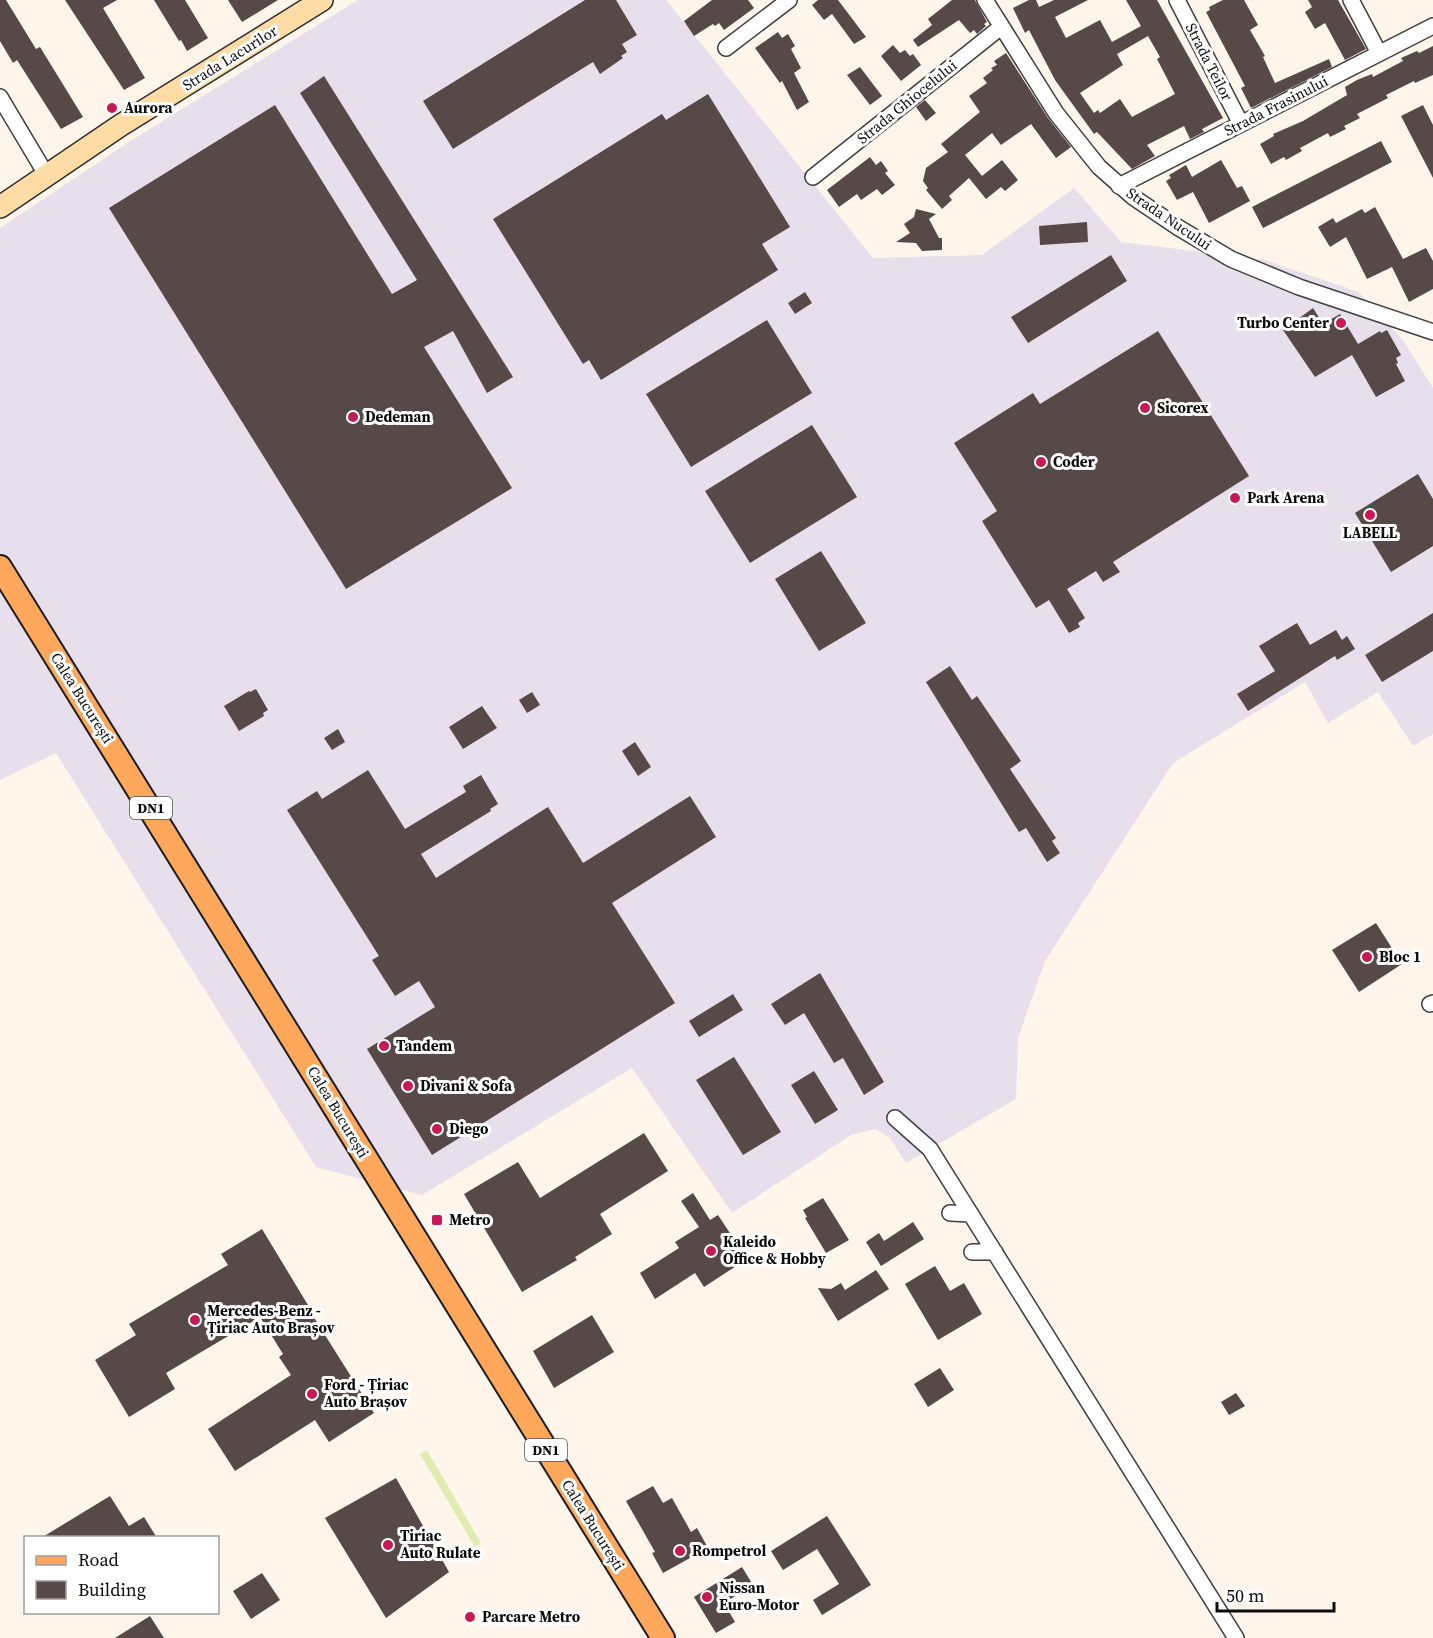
<svg xmlns="http://www.w3.org/2000/svg" width="1433" height="1638" viewBox="0 0 1433 1638" font-family="'Source Serif 4',serif">
  <style>
    .industrial { fill: #e7dfec }
    .green { fill: #e1ecb2 }
    .building { fill: #564948; fill-rule: evenodd }
    .lines { fill: none; stroke-linecap: round; stroke-linejoin: round }
    .street-casing { stroke: #3f3f3f; stroke-width: 18 }
    .secondary-casing { stroke: #2e2e2e; stroke-width: 24 }
    .primary-casing { stroke: #1d1d1d; stroke-width: 26 }
    .street { stroke: #fff; stroke-width: 15 }
    .secondary { stroke: #ffdba6; stroke-width: 21 }
    .primary { stroke: #ffa75b; stroke-width: 22 }
    .poi-dot { fill: #c71955; stroke: #fff; stroke-width: 2 }
    .labels { text-anchor: middle; stroke-width: 6; stroke-linejoin: round; paint-order: stroke }
    .shield { fill: #fff; stroke: #555; stroke-width: 1.5 }
    .shield-label { font-size: 14px; font-weight: bold; fill: #0c0c0c }
    .street-label { font-size: 15px; fill: #0c0c0c; stroke: #fff }
    .poi-label { font-size: 15px; font-weight: bold; fill: #0c0c0c; stroke: #fff; text-anchor: start }
  </style>
  <rect width="100%" height="100%" fill="#fff5eb"/>
  <path class="industrial" d="M358,0H666L873,258L982,255L1074,188L1121,242L1265,260L1359,292L1403,340L1433,388V734L1413,746L1378,692L1328,723L1305,682L1173,763L1045,961L1018,1038L1016,1099L906,1163L889,1137L875,1129L851,1135L732,1213L632,1068L422,1195L316,1167L56,753L0,780V228L129,142Z"/>
  <path class="green" d="M427,1450L481,1543L475,1547L420,1454Z"/>
  <path class="building" d="M0,0H6L36,49L40,47L83,117L61,129L17,60L13,63L0,41Z
    M65,0H117L103,8L145,78L124,90Z
    M154,0H185L208,38L187,51L181,40L179,41Z
    M228,0H278L242,22Z
    M585,0H616L637,35L622,44L627,52L621,56L623,58L600,74L593,62L453,149L423,101Z
    M712,0H748L754,8L724,30L719,23L715,26L713,24L694,36L684,21Z
    M818,0H838L866,37L854,44L832,14L824,20L812,5Z
    M952,0H975L987,22L984,24L986,26L977,34L974,30L970,33L959,20L918,47L913,40L932,25L928,19Z
    M1029,0H1036L1039,7L1054,0H1088L1055,17L1066,38L1100,20L1112,42L1141,26L1126,0H1157L1223,118L1202,129L1204,132L1190,139L1184,126L1147,145L1155,156L1132,169L1097,132L1094,134L1055,80L1029,30L1025,33L1013,8ZM1148,36L1160,57L1157,59L1175,94L1132,117L1120,99L1100,113L1098,110L1094,113L1080,93L1123,65L1117,54Z
    M1223,0H1244L1258,25L1250,30L1265,56L1263,57L1275,83L1329,59L1332,67L1251,108L1241,88L1245,86L1206,12L1210,10L1209,7Z
    M1308,0H1338L1366,49L1345,60L1325,23L1315,29L1305,12L1312,7Z
    M778,32L782,38L788,34L795,46L791,49L801,68L794,73L809,102L797,110L782,81L780,83L755,48Z
    M893,45L900,53L905,50L910,56L913,54L921,65L901,81L881,56Z
    M1433,46V75L1415,83L1414,81L1386,95L1388,98L1357,114L1360,118L1344,126L1346,129L1330,137L1328,133L1300,148L1302,151L1286,160L1284,157L1271,164L1260,144L1274,136L1273,134L1303,121L1347,95L1345,87L1357,80L1372,74L1373,77L1403,61L1401,58L1417,51L1419,53Z
    M1006,53L1048,118L1071,147L1056,158L1031,124L1001,145L992,133L965,155L982,176L1002,160L1018,180L1005,191L1001,187L986,199L969,178L949,196L952,200L942,209L926,190L928,188L923,181L926,168L948,152L941,144L980,112L969,96L987,83L983,78L993,70L991,68L997,65L994,61Z
    M860,67L882,96L870,105L847,75Z
    M324,76L513,377L487,393L453,331L424,347L512,488L346,589L109,208L275,105L392,294L417,280L300,93Z
    M708,94L790,227L762,244L778,270L601,380L589,360L583,364L493,219L662,114L666,120Z
    M925,100L936,113L926,121L916,107Z
    M1423,105L1433,125V178L1401,116Z
    M1381,141L1392,162L1263,228L1252,207Z
    M870,157L876,165L881,161L888,171L885,173L895,185L882,195L877,189L861,200L857,194L839,207L827,190Z
    M1221,160L1237,188L1242,186L1250,201L1209,223L1193,192L1177,200L1166,181L1171,178L1169,175L1186,165L1192,177Z
    M1375,207L1403,259L1426,248L1433,261V289L1409,302L1392,267L1367,279L1346,237L1330,247L1318,227L1333,218L1336,223L1362,209L1365,213Z
    M916,209L936,214L929,219L939,238H942V250L922,251L916,243L896,242L910,233L904,224L914,217Z
    M1087,222L1088,242L1040,245L1039,226Z
    M1111,255L1127,281L1028,343L1011,317Z
    M805,292L812,303L795,314L788,303Z
    M1313,308L1323,324L1340,314L1358,344L1380,331L1381,333L1387,330L1401,355L1396,358L1398,363L1396,364L1405,381L1376,397L1352,355L1315,377L1283,330Z
    M767,320L812,393L691,467L646,394Z
    M1158,331L1249,476L1113,562L1120,572L1103,582L1096,571L1067,589L1085,618L1078,623L1080,627L1069,633L1049,600L1036,608L982,521L997,511L954,443L1033,393L1040,404Z
    M812,425L857,497L750,563L705,491Z
    M1418,474L1433,499V546L1391,572L1355,513Z
    M821,551L866,623L819,651L775,579Z
    M1433,613V651L1382,682L1365,655Z
    M1297,623L1310,645L1336,630L1342,640L1347,636L1355,649L1337,660L1335,656L1248,711L1237,694L1275,671L1259,646Z
    M950,666L972,700L977,696L1021,761L1010,769L1056,838L1052,841L1060,853L1047,862L1026,828L1019,832L926,682Z
    M256,689L268,710L263,713L264,716L239,731L224,706L249,691L250,692Z
    M532,692L540,705L527,713L519,700Z
    M482,706L497,728L463,749L449,727Z
    M338,729L345,742L332,750L324,738Z
    M635,742L651,767L638,776L622,751Z
    M368,770L405,829L466,792L463,786L481,775L498,804L490,809L491,811L421,854L436,878L548,807L583,863L690,796L716,837L612,903L675,1003L432,1155L367,1049L435,1007L419,981L395,996L372,960L379,956L287,810L317,791L322,799Z
    M1376,923L1402,964L1359,992L1332,950Z
    M820,973L884,1082L864,1095L843,1058L834,1063L804,1013L785,1025L771,1004Z
    M733,994L743,1010L699,1037L689,1021Z
    M734,1057L781,1132L743,1155L696,1080Z
    M814,1071L838,1110L815,1124L791,1085Z
    M644,1133L668,1171L600,1214L612,1234L575,1257L577,1260L522,1292L464,1194L518,1162L540,1198Z
    M693,1193L710,1220L718,1215L747,1259L704,1287L695,1273L655,1299L640,1273L679,1248L675,1242L699,1227L681,1201Z
    M823,1198L849,1240L826,1253L805,1218L807,1217L803,1210Z
    M913,1222L924,1239L881,1266L866,1242L879,1233L884,1241Z
    M262,1229L314,1315L313,1316L374,1413L329,1442L315,1420L235,1471L208,1429L291,1375L279,1357L283,1354L260,1317L166,1373L175,1389L129,1417L95,1360L136,1335L129,1324L228,1265L221,1254Z
    M935,1266L950,1291L964,1283L982,1314L938,1340L905,1284Z
    M876,1270L889,1289L838,1321L818,1288L831,1289L841,1283L845,1290Z
    M592,1315L614,1352L554,1388L533,1351Z
    M940,1368L954,1390L928,1407L914,1384Z
    M1236,1393L1245,1406L1229,1415L1221,1402Z
    M396,1478L449,1572L386,1618L325,1518Z
    M653,1486L663,1503L672,1498L691,1532L697,1528L708,1548L663,1573L652,1553L655,1552L626,1501Z
    M110,1496L129,1526L144,1517L157,1538H41Z
    M827,1516L871,1585L822,1615L813,1600L839,1584L817,1549L783,1570L771,1551Z
    M742,1567L753,1585L724,1603L735,1622L716,1633L694,1597Z
    M262,1573L280,1600L251,1619L233,1591Z
    M150,1616L164,1638H115Z"/>
  <g class="lines">
    <defs>
      <path id="street" d="M985,0L1056,113L1099,167L1133,197L1179,228L1231,259L1299,287L1433,332
        M1177,0L1241,124
        M1351,0L1379,53
        M726,48L789,0
        M0,97L47,176
        M813,177L1001,27
        M1119,186L1433,26
        M1430,1004L1433,1003
        M895,1118L930,1149L1236,1638
        M950,1213L971,1214
        M972,1252H995"/>
      <path id="secondary" d="M0,207L121,125L322,0"/>
      <path id="primary" d="M0,567L663,1638"/>
    </defs>
    <use href="#street" class="street-casing"/>
    <use href="#secondary" class="secondary-casing"/>
    <use href="#primary" class="primary-casing"/>
    <use href="#street" class="street"/>
    <use href="#secondary" class="secondary"/>
    <use href="#primary" class="primary"/>
  </g>
  <g class="poi-dot">
    <circle cx="112" cy="108" r="6"/>
    <circle cx="1341" cy="323" r="6"/>
    <circle cx="1145" cy="408" r="6"/>
    <circle cx="353" cy="417" r="6"/>
    <circle cx="1041" cy="462" r="6"/>
    <circle cx="1235" cy="498" r="6"/>
    <circle cx="1370" cy="515" r="6"/>
    <circle cx="1367" cy="957" r="6"/>
    <circle cx="384" cy="1046" r="6"/>
    <circle cx="408" cy="1086" r="6"/>
    <circle cx="437" cy="1129" r="6"/>
    <rect x="431" y="1214" width="12" height="12" rx="3"/>
    <circle cx="711" cy="1251" r="6"/>
    <circle cx="195" cy="1320" r="6"/>
    <circle cx="312" cy="1394" r="6"/>
    <circle cx="388" cy="1545" r="6"/>
    <circle cx="680" cy="1551" r="6"/>
    <circle cx="707" cy="1597" r="6"/>
    <circle cx="470" cy="1617" r="6"/>
  </g>
  <g class="labels">
    <g class="shield">
      <rect x="130" y="797" width="42" height="22" rx="4.5"/>
      <rect x="525" y="1439" width="42" height="22" rx="4.5"/>
    </g>
    <g class="shield-label">
      <text x="151" y="813">DN1</text>
      <text x="546" y="1455">DN1</text>
    </g>
    <g class="street-label">
      <text transform="translate(230 58) rotate(-32)" y="5">Strada Lacurilor</text>
      <text transform="translate(1209 62) rotate(63)" y="5">Strada Teilor</text>
      <text transform="translate(907 102) rotate(-39)" y="5">Strada Ghiocelului</text>
      <text transform="translate(1276 106) rotate(-27)" y="5">Strada Frasinului</text>
      <text transform="translate(1169 219) rotate(34)" y="5">Strada Nucului</text>
      <text transform="translate(82 698) rotate(58)" y="5">Calea București</text>
      <text transform="translate(338 1112) rotate(59)" y="5">Calea București</text>
      <text transform="translate(593 1525) rotate(58)" y="5">Calea București</text>
    </g>
    <g class="poi-label">
      <text x="124" y="113">Aurora</text>
      <text x="1329" y="328" text-anchor="end">Turbo Center</text>
      <text x="1157" y="413">Sicorex</text>
      <text x="365" y="422">Dedeman</text>
      <text x="1053" y="467">Coder</text>
      <text x="1247" y="503">Park Arena</text>
      <text x="1370" y="538" text-anchor="middle">LABELL</text>
      <text x="1379" y="962">Bloc 1</text>
      <text x="396" y="1051">Tandem</text>
      <text x="420" y="1091">Divani &amp; Sofa</text>
      <text x="449" y="1134">Diego</text>
      <text x="449" y="1225">Metro</text>
      <text x="723" y="1247">Kaleido<tspan x="723" dy="17">Office &amp; Hobby</tspan></text>
      <text x="207" y="1316">Mercedes-Benz -<tspan x="207" dy="17">Țiriac Auto Brașov</tspan></text>
      <text x="324" y="1390">Ford - Țiriac<tspan x="324" dy="17">Auto Brașov</tspan></text>
      <text x="400" y="1541">Tiriac<tspan x="400" dy="17">Auto Rulate</tspan></text>
      <text x="692" y="1556">Rompetrol</text>
      <text x="719" y="1593">Nissan<tspan x="719" dy="17">Euro-Motor</tspan></text>
      <text x="482" y="1622">Parcare Metro</text>
    </g>
  </g>
  <rect x="24" y="1536" width="195" height="78" fill="#ffffff" stroke="#9e9e9e" stroke-width="1.5"/>
  <rect x="36" y="1556" width="30" height="9" fill="#ffa75b" stroke="#9e9e9e" stroke-width="1.5"/>
  <text x="78" y="1566" font-size="18" fill="#0c0c0c">Road</text>
  <rect x="36" y="1581" width="30" height="18" fill="#564948" stroke="#9e9e9e" stroke-width="1.5"/>
  <text x="78" y="1596" font-size="18" fill="#0c0c0c">Building</text>
  <path d="M1217 1602v9h117v-9" fill="none" stroke="#0c0c0c" stroke-width="3"/>
  <text x="1226" y="1602" font-size="18" fill="#0c0c0c" stroke="#ffffff" stroke-width="4.5" paint-order="stroke">50 m</text>
</svg>
